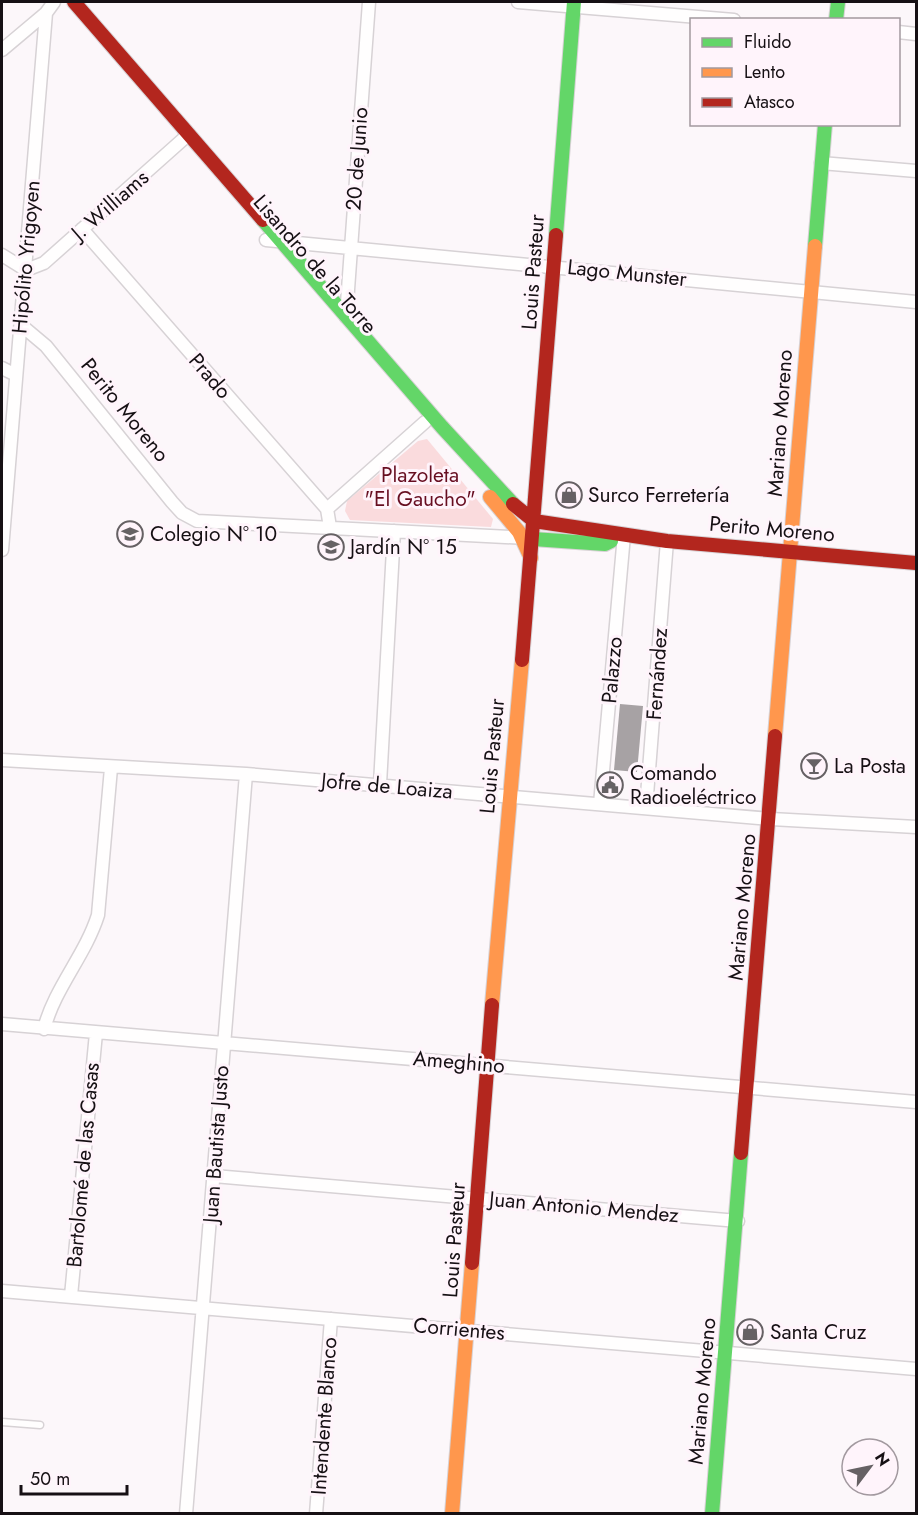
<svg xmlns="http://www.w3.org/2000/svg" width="918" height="1515" font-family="Jost,sans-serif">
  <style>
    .green { fill: #fadbdd }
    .building { fill: #a7a2a4 }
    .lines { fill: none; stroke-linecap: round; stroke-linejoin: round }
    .lane-casing { stroke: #d7d2d5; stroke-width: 9 }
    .street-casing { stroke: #d7d2d5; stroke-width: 15 }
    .fast-casing { stroke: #d7d2d5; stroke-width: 16 }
    .slow-casing { stroke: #d7d2d5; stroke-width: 16 }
    .jam-casing { stroke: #d7d2d5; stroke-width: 16 }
    .lane { stroke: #fffefe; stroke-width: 6 }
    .street { stroke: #fffefe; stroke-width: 12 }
    .fast { stroke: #63d668; stroke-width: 14 }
    .slow { stroke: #ff974d; stroke-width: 14 }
    .jam { stroke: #b3261e; stroke-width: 14 }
    .labels { text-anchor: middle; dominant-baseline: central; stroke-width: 6; stroke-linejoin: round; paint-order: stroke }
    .street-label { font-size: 21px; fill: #161014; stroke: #fff4fb }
    .park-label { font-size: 21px; fill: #670e21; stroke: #fff4fb }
    .poi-label { font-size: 21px; fill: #161014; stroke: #fff4fb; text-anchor: start }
  </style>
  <rect width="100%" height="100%" fill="#fcf7fa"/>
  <path class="green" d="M427 439 493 519 491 527 350 520 345 511 347 501 418 441Z"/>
  <path class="building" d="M620 704 643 706 637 772 614 770Z"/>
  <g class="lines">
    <g class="lane-casing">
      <path id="lane" d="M2 1422 40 1425"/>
    </g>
    <g class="street-casing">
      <path id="street" d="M518 2 734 20
        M898 32 916 34
        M2 50 46 13
        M821 163 916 171
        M82 229 327 509 330 527
        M266 240 916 302
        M2 255 26 270 44 263 189 134
        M346 317 369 2
        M21 325 46 346 172 502 182 513 197 521 527 538
        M2 368 16 375
        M327 509 425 422
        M2 550 46 13 54 2
        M2 760 246 774 771 819 916 827
        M380 784 394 531
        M600 804 624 535
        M646 808 667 541
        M2 1024 916 1102
        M44 1029C55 987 85 956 98 915L111 768
        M214 1176 738 1221
        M2 1291 916 1369
        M71 1296 96 1033
        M186 1514 246 774
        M316 1514 331 1319"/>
    </g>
    <g class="fast-casing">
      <path id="fast" d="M836 20 838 2
        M263 220 442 427 513 504
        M556 235 574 2
        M815 246 825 124
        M533 539 605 544 611 541
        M712 1514 741 1153"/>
    </g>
    <g class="slow-casing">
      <path id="slow" d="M490 497 519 532 531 558
        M775 736 815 246
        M492 1005 522 660
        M452 1514 472 1263"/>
    </g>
    <g class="jam-casing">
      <path id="jam" d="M74 2 263 220
        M513 504 534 521 667 541 916 563
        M522 660 556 235
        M741 1153 775 736
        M472 1263 492 1005"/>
    </g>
    <use href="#lane" class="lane"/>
    <use href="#street" class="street"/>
    <use href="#fast" class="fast"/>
    <use href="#slow" class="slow"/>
    <use href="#jam" class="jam"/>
  </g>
  <defs>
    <g id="shop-ring" transform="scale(1.35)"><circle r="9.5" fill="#fff4fb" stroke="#666164" stroke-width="1.5"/><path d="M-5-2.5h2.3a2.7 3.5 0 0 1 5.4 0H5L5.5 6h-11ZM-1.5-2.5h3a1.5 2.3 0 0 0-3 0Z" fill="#666164"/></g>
    <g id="school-ring" transform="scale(1.35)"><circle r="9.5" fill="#fff4fb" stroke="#666164" stroke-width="1.5"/><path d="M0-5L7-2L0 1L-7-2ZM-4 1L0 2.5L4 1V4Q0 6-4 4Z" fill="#666164"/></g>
    <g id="bar-ring" transform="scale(1.35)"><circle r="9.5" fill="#fff4fb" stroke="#666164" stroke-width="1.5"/><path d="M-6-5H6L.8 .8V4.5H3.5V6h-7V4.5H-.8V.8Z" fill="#666164"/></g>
    <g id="civic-ring" transform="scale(1.35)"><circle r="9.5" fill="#fff4fb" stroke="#666164" stroke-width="1.5"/><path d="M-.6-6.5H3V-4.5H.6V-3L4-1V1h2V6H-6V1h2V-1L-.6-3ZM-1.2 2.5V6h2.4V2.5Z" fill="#666164"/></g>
  </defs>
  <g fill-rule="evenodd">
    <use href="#shop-ring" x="569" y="495"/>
    <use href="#school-ring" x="130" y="534"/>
    <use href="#school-ring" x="331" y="547"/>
    <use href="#bar-ring" x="814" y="766"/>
    <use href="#civic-ring" x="610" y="785"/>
    <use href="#shop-ring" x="750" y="1332"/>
  </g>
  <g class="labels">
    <g class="street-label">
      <text transform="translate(357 159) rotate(-86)">20 de Junio</text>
      <text transform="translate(110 205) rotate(-41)">J. Williams</text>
      <text transform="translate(26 257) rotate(-85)">Hipólito Yrigoyen</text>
      <text transform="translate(315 264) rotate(49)">Lisandro de la Torre</text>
      <text transform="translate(533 272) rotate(-86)">Louis Pasteur</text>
      <text transform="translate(627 273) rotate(6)">Lago Munster</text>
      <text transform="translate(210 376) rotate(49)">Prado</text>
      <text transform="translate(125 410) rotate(51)">Perito Moreno</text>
      <text transform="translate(780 423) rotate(-86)">Mariano Moreno</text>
      <text transform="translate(772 529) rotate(5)">Perito Moreno</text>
      <text transform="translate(612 670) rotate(-85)">Palazzo</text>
      <text transform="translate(657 674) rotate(-86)">Fernández</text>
      <text transform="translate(492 756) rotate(-85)">Louis Pasteur</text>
      <text transform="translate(387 786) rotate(5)">Jofre de Loaiza</text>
      <text transform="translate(742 907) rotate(-85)">Mariano Moreno</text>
      <text transform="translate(459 1062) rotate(5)">Ameghino</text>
      <text transform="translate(216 1144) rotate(-86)">Juan Bautista Justo</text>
      <text transform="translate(83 1165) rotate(-85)">Bartolomé de las Casas</text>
      <text transform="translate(584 1207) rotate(5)">Juan Antonio Mendez</text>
      <text transform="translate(454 1240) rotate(-86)">Louis Pasteur</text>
      <text transform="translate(459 1329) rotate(5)">Corrientes</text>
      <text transform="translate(702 1391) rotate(-85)">Mariano Moreno</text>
      <text transform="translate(324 1416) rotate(-86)">Intendente Blanco</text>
    </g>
    <g class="park-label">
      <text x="420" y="475">Plazoleta<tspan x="420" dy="24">"El Gaucho"</tspan></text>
    </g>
    <g class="poi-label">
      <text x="588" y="495">Surco Ferretería</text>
      <text x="150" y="534">Colegio Nº 10</text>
      <text x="350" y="547">Jardín Nº 15</text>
      <text x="834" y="766">La Posta</text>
      <text x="630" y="773">Comando<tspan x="630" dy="24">Radioeléctrico</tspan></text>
      <text x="770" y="1332">Santa Cruz</text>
    </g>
  </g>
  <rect width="918" height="1515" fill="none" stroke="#161014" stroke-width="6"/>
  <rect x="690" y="18" width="210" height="108" fill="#fff4fb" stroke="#a2999f" stroke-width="1.5"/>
  <rect x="702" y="38" width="30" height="9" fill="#63d668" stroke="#a2999f" stroke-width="1.5"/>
  <text x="744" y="48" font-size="18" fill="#161014">Fluido</text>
  <rect x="702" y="68" width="30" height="9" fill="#ff974d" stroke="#a2999f" stroke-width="1.5"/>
  <text x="744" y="78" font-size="18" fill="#161014">Lento</text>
  <rect x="702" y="98" width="30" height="9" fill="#b3261e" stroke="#a2999f" stroke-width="1.5"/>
  <text x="744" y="108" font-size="18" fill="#161014">Atasco</text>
  <g transform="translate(870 1467) rotate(58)"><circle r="28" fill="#fff4fb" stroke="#a2999f" stroke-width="1.5"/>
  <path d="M0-4.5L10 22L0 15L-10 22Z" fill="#666164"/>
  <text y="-9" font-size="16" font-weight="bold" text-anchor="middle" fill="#161014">N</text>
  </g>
  <path d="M21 1485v9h106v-9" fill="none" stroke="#161014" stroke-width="3"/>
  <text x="30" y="1485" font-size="18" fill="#161014" stroke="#fff4fb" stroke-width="4.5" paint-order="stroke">50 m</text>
</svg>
